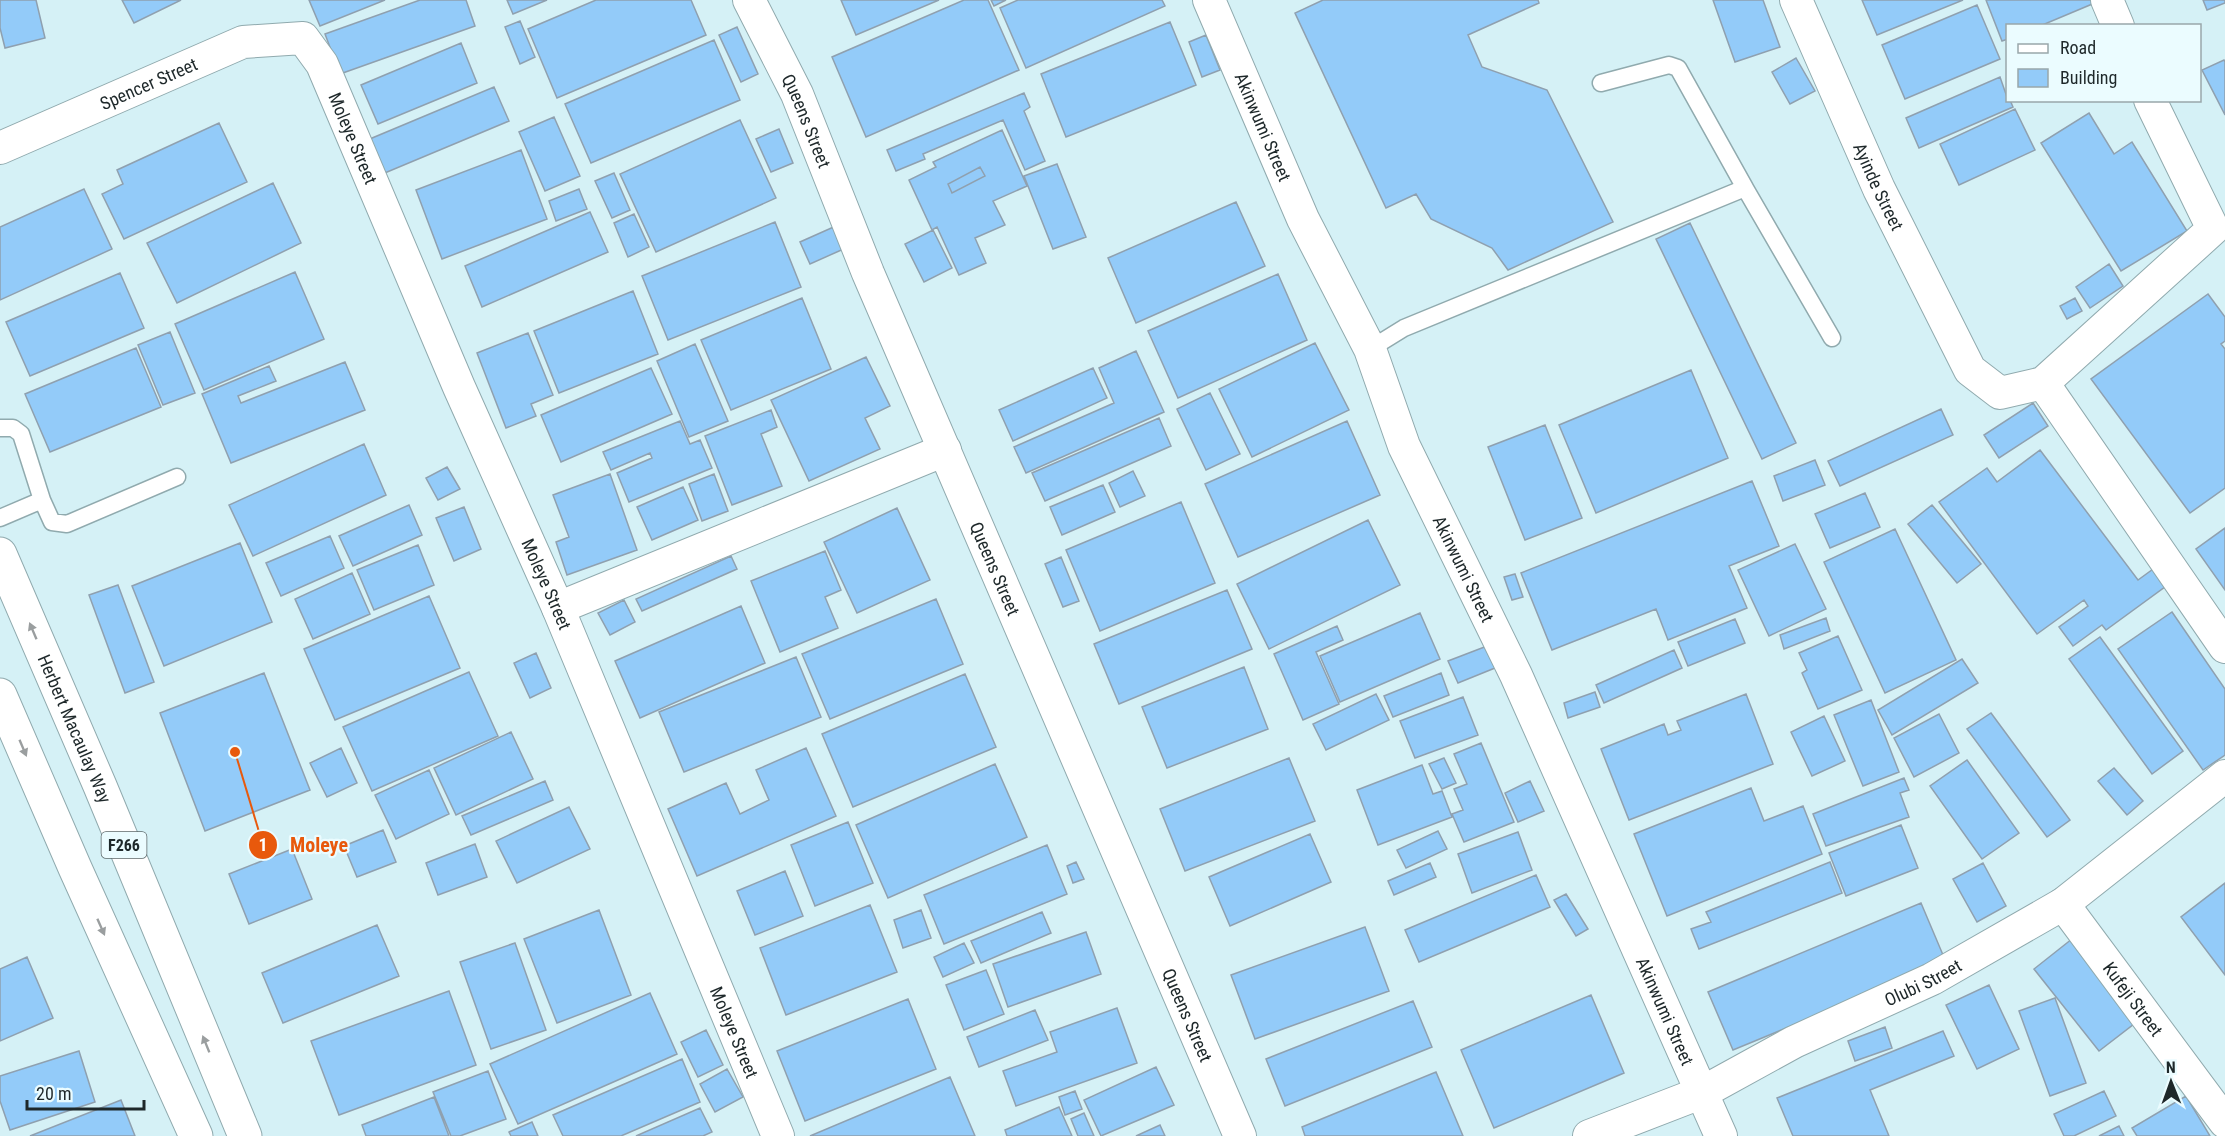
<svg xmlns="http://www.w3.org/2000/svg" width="2225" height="1136" font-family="'Roboto Condensed',sans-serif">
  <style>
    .building { fill: #93cbf9; stroke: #8fa0af; stroke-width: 1.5; fill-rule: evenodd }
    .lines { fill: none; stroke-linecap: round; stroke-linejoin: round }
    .service-casing { stroke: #90aaae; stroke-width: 19 }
    .minor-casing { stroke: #90aaae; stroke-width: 34 }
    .trunk-casing { stroke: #90aaae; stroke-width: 35 }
    .service { stroke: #fff; stroke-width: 16 }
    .minor { stroke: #fff; stroke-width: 32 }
    .trunk { stroke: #fff; stroke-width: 33 }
    .oneway { fill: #9a9e9f }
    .labels { text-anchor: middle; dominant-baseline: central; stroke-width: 4.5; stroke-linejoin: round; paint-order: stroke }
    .shield { fill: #ebfcff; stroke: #5c686a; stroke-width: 1.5 }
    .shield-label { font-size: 16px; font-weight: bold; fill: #1e282a }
    .street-label { font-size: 18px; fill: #1e282a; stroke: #ebfcff }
    .leader { fill: none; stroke: #e8590c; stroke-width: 2 }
    .callout-dot { fill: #e8590c; stroke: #ebfcff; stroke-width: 2 }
    .mark-label { font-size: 18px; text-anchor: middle; font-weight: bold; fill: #fff }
    .callout-label { font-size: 20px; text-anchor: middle; font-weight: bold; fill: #e8590c; stroke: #ebfcff; stroke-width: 4.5; stroke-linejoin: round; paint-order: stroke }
  </style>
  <rect width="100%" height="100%" fill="#d5f1f6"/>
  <path class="building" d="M0 0H36L45 38 5 48 0 28Z
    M122 0H181L134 23Z
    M309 0H385L320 26Z
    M420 0H466L475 26 340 74 325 34Z
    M507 0H547L513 14Z
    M596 0H691L706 35 557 98 528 29Z
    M841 0H939L856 35Z
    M964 0H988L1019 70 866 137 832 57Z
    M991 0H1006L994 6Z
    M1018 0H1162L1165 6 1026 68 1000 8Z
    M1323 0H1538L1539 3 1468 35 1482 67 1547 90 1613 222 1508 270 1492 248 1431 219 1416 194 1386 208 1295 13Z
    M1713 0H1763L1780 47 1735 62Z
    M1862 0H1963L1877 35Z
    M1986 0H2096L2097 2 2040 26H2008V39L2002 41Z
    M2203 0H2225V3L2207 10Z
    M1977 5 2000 59 1905 99 1882 45Z
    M520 21 535 57 520 64 505 27Z
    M1170 22 1196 85 1066 137 1041 74Z
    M737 27 758 74 741 82 719 35Z
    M1206 35 1220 70 1202 77 1189 42Z
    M714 40 740 100 591 163 565 104Z
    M461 43 477 83 378 124 361 85Z
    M1796 58 1815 91 1790 104 1772 72Z
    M2224 60 2225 62V115L2202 70Z
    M2000 77 2008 100H2010L2013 107 1919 148 1906 118Z
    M494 87 509 121 380 175 365 141Z
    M1024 93 1030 107 1024 111 1045 161 1025 170 1003 120 923 154 925 159 896 171 887 150Z
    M2015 109 2035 150 1959 185 1940 144Z
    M2089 113 2114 154 2132 142 2187 231 2121 271 2041 143Z
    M554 117 580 176 545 191 519 132Z
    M740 120 776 198 656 252 620 174Z
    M219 123 247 182 124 239 102 194 123 184 117 170Z
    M779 129 793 163 771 172 756 139Z
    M1002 130 1027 186 993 201 1005 225 975 238 986 263 959 275 937 227 932 230 909 180 936 167 933 162ZM980 167 985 176 952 193 948 184Z
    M521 150 547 219 442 259 416 190Z
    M1057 164 1086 237 1053 249 1024 176Z
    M980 167 985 176 952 193 948 184Z
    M614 173 630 210 612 218 595 181Z
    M273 183 301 243 177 303 147 243Z
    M84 189 112 249 0 300V227Z
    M579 189 587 209 556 221 549 201Z
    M1236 202 1265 266 1136 323 1108 258Z
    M590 212 608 252 482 307 465 266Z
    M634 214 649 247 628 257 614 223Z
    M775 222 801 287 668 340 642 276Z
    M1690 223 1796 443 1762 459 1656 239Z
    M838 225 848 247 810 264 800 242Z
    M933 230 952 268 924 282 905 244Z
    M2109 264 2123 286 2090 308 2076 287Z
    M295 272 324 339 204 390 175 324Z
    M120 273 144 328 30 376 6 322Z
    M1278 274 1307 340 1178 398 1148 331Z
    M633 291 658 354 559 393 534 331Z
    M2208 294 2225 317V341L2221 344 2225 349V488L2190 513 2091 379Z
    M802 298 831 369 731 410 701 340Z
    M2075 298 2082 311 2067 319 2060 306Z
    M170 332 195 393 163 405 138 345Z
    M528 333 553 395 531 404 536 416 506 428 477 353Z
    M1315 343 1349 410 1252 457 1219 389Z
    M695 344 728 421 689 437 657 361Z
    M136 348 161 407 50 452 25 394Z
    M1136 351 1164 412 1026 473 1014 447 1114 403 1099 368Z
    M866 357 890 406 865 418 880 449 809 481 771 400Z
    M345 362 365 410 231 463 202 394 269 366 276 381 238 396 241 403Z
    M651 368 672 414 561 462 541 415Z
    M1093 368 1107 398 1013 441 999 410Z
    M1691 370 1728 458 1596 513 1559 425Z
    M1210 393 1240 454 1206 470 1177 409Z
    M2033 403 2048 426 1999 458 1984 435Z
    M1941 409 1953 435 1840 486 1828 461Z
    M771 410 777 427 761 434 782 486 732 505 705 436Z
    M1159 418 1171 446 1045 501 1032 473Z
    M680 421 690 444 700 440 712 468 629 502 617 473 652 458 650 453 611 470 603 452Z
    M1347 421 1380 495 1238 557 1205 484Z
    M1545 425 1582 518 1525 540 1488 447Z
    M364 444 386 495 253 556 229 505Z
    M2040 450 2138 580 2160 564 2173 581 2106 630 2102 625 2073 646 2059 627 2088 606 2084 600 2037 634 1939 502 1987 468 1997 482Z
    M1815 460 1825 485 1783 501 1774 476Z
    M447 467 460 489 438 500 426 478Z
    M1133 471 1145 496 1120 507 1109 483Z
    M610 474 637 550 567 575 556 542 569 537 553 495Z
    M714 474 728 511 702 521 689 484Z
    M1752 481 1779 546 1729 566 1747 608 1668 640 1656 609 1552 650 1521 573Z
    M1103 485 1115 512 1062 535 1050 507Z
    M683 487 698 520 652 540 637 507Z
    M1865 493 1880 527 1830 548 1815 514Z
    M1181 502 1215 583 1100 631 1066 550Z
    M409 505 422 535 353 566 339 536Z
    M1932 505 1981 564 1957 583 1908 524Z
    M464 507 481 549 454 561 436 518Z
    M897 508 930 580 857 613 824 542Z
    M1368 520 1400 585 1269 649 1237 584Z
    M2225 528V590L2196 549Z
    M1895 529 1956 660 1885 693 1824 562Z
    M330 536 344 568 281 596 266 563Z
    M240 543 272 622 164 666 132 586Z
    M1795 544 1826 609 1769 636 1738 570Z
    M418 545 434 585 374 610 357 570Z
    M825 551 841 590 825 597 838 628 780 652 751 581Z
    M731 556 737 569 642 611 636 599Z
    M1061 557 1079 601 1063 607 1045 564Z
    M352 573 370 614 313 639 295 599Z
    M1515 574 1523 597 1512 600 1504 577Z
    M118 585 154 682 125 693 89 595Z
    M1227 590 1252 649 1119 704 1094 644Z
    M429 596 460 668 335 720 304 649Z
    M936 599 963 664 830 719 802 654Z
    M624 600 635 622 610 635 598 613Z
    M741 606 765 663 640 718 615 661Z
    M2172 612 2225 689V755L2203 770 2118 649Z
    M1420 613 1440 659 1340 702 1320 656Z
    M1826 618 1830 631 1784 649 1780 635Z
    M1735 619 1745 643 1688 666 1678 642Z
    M1337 626 1343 640 1316 652 1339 704 1303 720 1274 654Z
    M1838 636 1862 690 1818 709 1802 673 1807 670 1799 653Z
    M2100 637 2183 751 2152 774 2069 659Z
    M1487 646 1495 668 1458 683 1448 661Z
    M1674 650 1682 668 1604 703 1596 685Z
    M536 653 551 688 530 698 514 663Z
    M796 657 821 717 684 772 659 712Z
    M1962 659 1978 683 1892 735 1878 710Z
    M1244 667 1268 729 1167 768 1142 707Z
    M469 672 498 736 372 791 343 727Z
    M264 673 310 790 205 831 160 713Z
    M1441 673 1449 695 1393 717 1384 696Z
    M965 674 996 747 853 807 822 734Z
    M1595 692 1600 707 1568 718 1564 703Z
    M1376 694 1389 720 1326 750 1313 724Z
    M1746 694 1773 764 1629 820 1601 749 1664 724 1668 735 1681 730 1677 721Z
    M1463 697 1478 735 1415 758 1400 721Z
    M1871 700 1899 772 1863 786 1834 715Z
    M1991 713 2070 820 2047 837 1967 729Z
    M1939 714 1959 753 1914 777 1894 738Z
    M1824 716 1845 761 1812 776 1791 732Z
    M511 732 533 779 456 815 434 768Z
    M1481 743 1514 822 1464 842 1452 814 1463 810 1454 789 1467 784 1454 754Z
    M341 748 357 783 327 797 310 763Z
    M806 748 836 816 697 876 668 809 726 783 740 814 769 800 756 770Z
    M1289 758 1315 821 1185 871 1160 809Z
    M1444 758 1456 783 1442 789 1429 764Z
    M1967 760 2019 833 1982 859 1930 786Z
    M995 764 1027 837 888 898 856 825Z
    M1422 765 1433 794 1442 791 1452 817 1378 845 1357 790Z
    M2114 768 2143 801 2127 815 2098 781Z
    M429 770 449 814 396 839 375 795Z
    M1904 778 1909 790 1900 793 1909 817 1826 846 1813 814Z
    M545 781 553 800 471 835 462 816Z
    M1530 781 1544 811 1518 822 1505 793Z
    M1751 788 1764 821 1803 806 1822 854 1667 916 1634 834Z
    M569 807 590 849 517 883 496 841Z
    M848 822 873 883 815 906 791 845Z
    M1901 825 1918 868 1846 896 1829 853Z
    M383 830 396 862 357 877 344 846Z
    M1438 831 1447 849 1406 868 1397 850Z
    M1518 832 1532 870 1472 893 1458 854Z
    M1310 834 1331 882 1230 926 1209 877Z
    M475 844 487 877 438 895 426 863Z
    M1047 845 1067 894 944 944 924 895Z
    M292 849 312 899 249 924 229 874Z
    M1076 862 1084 879 1073 883 1067 866Z
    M1830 862 1842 893 1699 949 1691 929 1711 922 1706 912Z
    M1430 863 1436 877 1394 895 1388 881Z
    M1983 863 2006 906 1977 922 1953 879Z
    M785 871 803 916 755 935 737 891Z
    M1536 875 1550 907 1419 962 1405 930Z
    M2225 883V975L2181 917Z
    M1566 894 1588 929 1576 936 1554 900Z
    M1921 903 1946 962 1733 1050 1708 992Z
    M870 905 897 972 786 1015 760 948Z
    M599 910 631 995 557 1023 524 939Z
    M921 910 931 938 903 948 894 920Z
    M1042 912 1051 933 981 963 971 941Z
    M377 925 399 976 283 1023 262 973Z
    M1365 927 1389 991 1255 1039 1231 975Z
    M1086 932 1101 974 1008 1007 993 964Z
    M2077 935 2143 1017 2099 1051 2034 969Z
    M515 943 546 1030 491 1049 460 962Z
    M964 943 974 963 943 977 934 957Z
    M27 957 53 1018 0 1041V969Z
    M986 970 1004 1014 964 1030 946 985Z
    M1989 985 2019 1049 1977 1069 1946 1005Z
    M449 991 476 1065 339 1115 311 1041Z
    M650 993 677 1054 518 1124 490 1064Z
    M1591 995 1624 1073 1494 1128 1461 1050Z
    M2055 998 2086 1083 2050 1096 2019 1011Z
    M908 999 936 1069 805 1121 777 1051Z
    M1413 1001 1432 1047 1285 1106 1266 1059Z
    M1117 1008 1137 1063 1016 1106 1003 1071 1057 1052 1050 1032Z
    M1035 1010 1048 1040 979 1067 967 1037Z
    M1885 1027 1892 1048 1855 1061 1848 1041Z
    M706 1030 723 1065 698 1077 681 1042Z
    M1943 1031 1954 1056 1870 1090 1889 1136H1793L1777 1098Z
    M79 1051 95 1102 10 1130 0 1101V1076Z
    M682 1059 700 1102 621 1136H563L553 1115Z
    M1156 1067 1174 1105 1101 1136 1084 1100Z
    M727 1069 743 1097 715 1112 700 1084Z
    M488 1071 506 1119 460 1136H451L433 1092Z
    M1436 1072 1463 1136H1305L1302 1127Z
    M950 1077 975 1136H810Z
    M1075 1091 1082 1109 1065 1115 1059 1097Z
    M2104 1091 2116 1116 2074 1136H2064L2054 1114Z
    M2186 1096 2210 1136H2137L2132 1128Z
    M434 1097 449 1136H366L362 1125Z
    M121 1100 135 1136H30Z
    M1059 1107 1072 1136H1007L1005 1130Z
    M700 1108 712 1132 703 1136H636Z
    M1084 1113 1094 1136H1078L1071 1119Z
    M532 1122 538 1136H511L509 1132Z
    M1160 1125 1165 1136H1136Z
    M2119 1126 2124 1136H2099Z"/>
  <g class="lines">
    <g class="service-casing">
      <path id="service" d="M1745 188 1832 338
        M1370 349 1404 328 1745 188 1678 68 1669 65 1601 83
        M0 428H13L21 434 42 500 52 522 67 524 177 477
        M0 518 42 500"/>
    </g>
    <g class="minor-casing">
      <g id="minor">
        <path id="s1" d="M749 0 797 94 868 273 1240 1136"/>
        <path id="s2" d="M1209 0 1303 219 1370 349 1404 446 1516 675 1721 1136"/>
        <path id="s3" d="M1796 0 1879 189 1970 370 2000 393 2043 383 2213 229 2150 100"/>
        <path d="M2107 0 2118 26"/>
        <path id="s4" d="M0 148 243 42 303 38 322 64 459 387 558 608 778 1136"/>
        <path d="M2043 383 2225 647"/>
        <path d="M558 608 945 450"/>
        <path id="s5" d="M2063 904 2225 1122"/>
        <path id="s6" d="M1589 1136 1703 1092 1794 1042 1932 979 2063 904 2225 776"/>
      </g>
    </g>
    <g class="trunk-casing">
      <g id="trunk">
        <path id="s7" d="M0 554 100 786 245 1136"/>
        <path d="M0 695 75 868 196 1136"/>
      </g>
    </g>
    <use href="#service" class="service"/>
    <use href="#minor" class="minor"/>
    <use href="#trunk" class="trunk"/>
  </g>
  <defs><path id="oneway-solid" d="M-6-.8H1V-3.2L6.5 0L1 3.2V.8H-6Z" transform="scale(1.5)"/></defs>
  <g class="oneway">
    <use href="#oneway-solid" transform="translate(33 631) rotate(-113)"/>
    <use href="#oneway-solid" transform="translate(23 748) rotate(67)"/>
    <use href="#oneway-solid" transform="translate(101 927) rotate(66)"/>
    <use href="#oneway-solid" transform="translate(206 1044) rotate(-112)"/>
  </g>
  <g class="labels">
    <rect class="shield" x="101.5" y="832" width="45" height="26" rx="4.5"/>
    <g class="shield-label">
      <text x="124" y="845">F266</text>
    </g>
    <g class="street-label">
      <text stroke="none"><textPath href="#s4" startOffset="162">Spencer Street</textPath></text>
      <text stroke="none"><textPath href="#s1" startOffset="134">Queens Street</textPath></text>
      <text stroke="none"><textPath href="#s2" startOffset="138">Akinwumi Street</textPath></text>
      <text stroke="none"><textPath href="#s4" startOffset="438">Moleye Street</textPath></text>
      <text stroke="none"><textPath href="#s3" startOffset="204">Ayinde Street</textPath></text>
      <text stroke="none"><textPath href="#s1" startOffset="620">Queens Street</textPath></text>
      <text stroke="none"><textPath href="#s2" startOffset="624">Akinwumi Street</textPath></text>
      <text stroke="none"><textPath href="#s4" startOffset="924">Moleye Street</textPath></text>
      <text stroke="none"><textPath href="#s7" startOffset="190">Herbert Macaulay Way</textPath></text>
      <text stroke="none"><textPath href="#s6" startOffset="368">Olubi Street</textPath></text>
      <text stroke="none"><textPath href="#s5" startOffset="118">Kufeji Street</textPath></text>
      <text stroke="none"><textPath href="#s2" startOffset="1110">Akinwumi Street</textPath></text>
      <text stroke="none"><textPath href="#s1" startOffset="1106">Queens Street</textPath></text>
      <text stroke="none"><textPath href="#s4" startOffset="1410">Moleye Street</textPath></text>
    </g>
  </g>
  <path class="leader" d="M235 752L263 845"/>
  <g class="callout-dot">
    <circle cx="235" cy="752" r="6"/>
    <circle cx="263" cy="845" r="15"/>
  </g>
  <g class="mark-label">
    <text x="263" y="851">1</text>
  </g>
  <g class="callout-label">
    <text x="319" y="852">Moleye</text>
  </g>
  <rect x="2006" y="24" width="195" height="78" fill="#ebfcff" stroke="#99a7aa" stroke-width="1.5"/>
  <rect x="2018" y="44" width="30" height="9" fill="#ffffff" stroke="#99a7aa" stroke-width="1.5"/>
  <text x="2060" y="54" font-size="18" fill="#1e282a">Road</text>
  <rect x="2018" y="69" width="30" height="18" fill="#93cbf9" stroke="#99a7aa" stroke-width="1.5"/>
  <text x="2060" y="84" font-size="18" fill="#1e282a">Building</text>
  <g transform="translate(2171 1082) rotate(359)" stroke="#ebfcff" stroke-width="4.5" paint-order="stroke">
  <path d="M0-4.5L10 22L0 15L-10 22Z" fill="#1e282a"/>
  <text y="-9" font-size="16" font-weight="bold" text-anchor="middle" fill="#1e282a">N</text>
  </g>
  <path d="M27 1100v9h117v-9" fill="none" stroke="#1e282a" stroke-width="3"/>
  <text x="36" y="1100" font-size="18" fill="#1e282a" stroke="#ebfcff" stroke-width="4.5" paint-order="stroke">20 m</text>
</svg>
